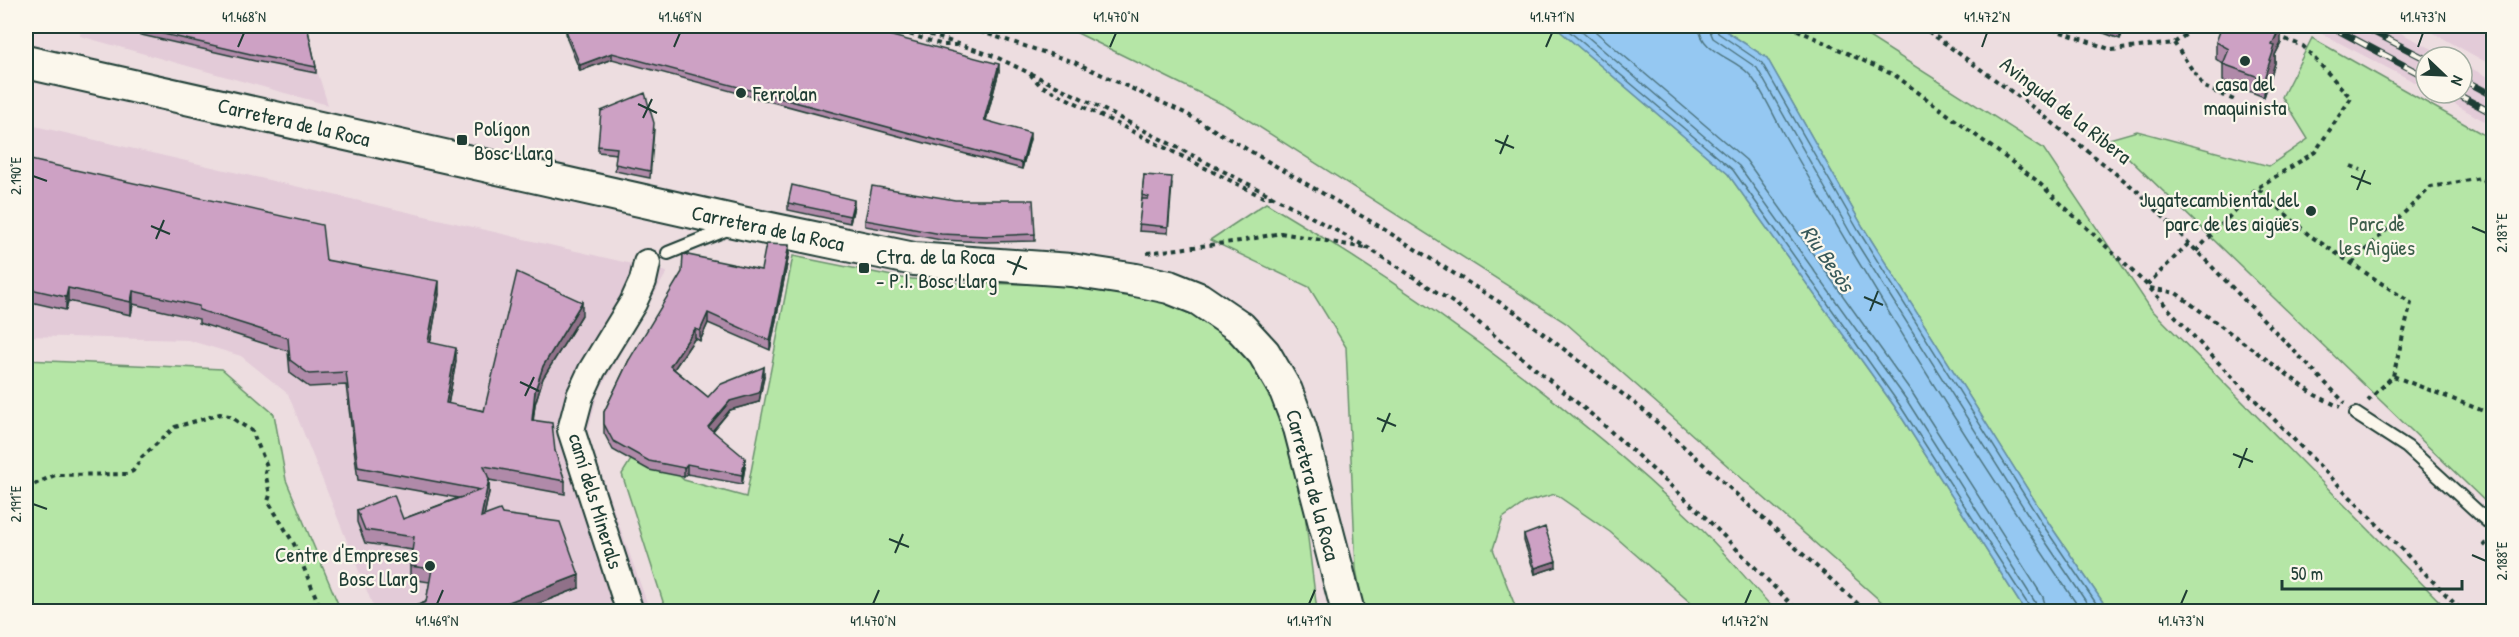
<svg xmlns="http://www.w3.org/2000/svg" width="2519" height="637" font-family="'Patrick Hand',sans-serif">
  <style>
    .built { fill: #e3cbd8 }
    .green { fill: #b5e6a6; stroke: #6a926d; stroke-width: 1.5 }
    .water { fill: #95c8f2; stroke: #6690a6; stroke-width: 1.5 }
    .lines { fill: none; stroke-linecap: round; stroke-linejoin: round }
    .shore { stroke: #4e7580; stroke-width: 1.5 }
    .stream { stroke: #6690a6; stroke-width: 8 }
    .service-casing { stroke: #1f3d34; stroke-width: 16 }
    .minor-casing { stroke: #1f3d34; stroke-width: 30 }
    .tertiary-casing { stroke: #1f3d34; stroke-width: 36 }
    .path { stroke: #1f3d34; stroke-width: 4; stroke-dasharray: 4.5 4.5; stroke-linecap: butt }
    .service { stroke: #fbf7ec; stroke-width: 12 }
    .minor { stroke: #fbf7ec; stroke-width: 26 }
    .tertiary { stroke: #fbf7ec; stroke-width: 32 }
    .rail-casing { stroke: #1f3d34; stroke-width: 7 }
    .rail { stroke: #fbf7ec; stroke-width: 4.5; stroke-dasharray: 14; stroke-linecap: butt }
    .wall { fill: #b08aa9; stroke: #1f3d34; stroke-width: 1.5 }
    .shaded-wall { fill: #907189; stroke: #1f3d34; stroke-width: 1.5 }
    .building { fill: #cda1c4; stroke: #1f3d34; stroke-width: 1.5 }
    .ticks { fill: none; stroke: #1f3d34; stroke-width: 2 }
    .poi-dot { fill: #1f3d34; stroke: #fbf7ec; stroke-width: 2 }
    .labels { text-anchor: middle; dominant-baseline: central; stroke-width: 4.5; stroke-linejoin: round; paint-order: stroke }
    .poi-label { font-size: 21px; fill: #1f3d34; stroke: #fbf7ec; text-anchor: start }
    .street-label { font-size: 21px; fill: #1f3d34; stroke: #fbf7ec }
    .park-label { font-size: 21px; fill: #3d5f4b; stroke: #fbf7ec }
    .water-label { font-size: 22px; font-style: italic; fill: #37595a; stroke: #fbf7ec }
    .neatline { fill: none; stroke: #1f3d34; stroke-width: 2 }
    .ticks-label { font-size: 15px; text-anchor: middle; fill: #1f3d34 }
  </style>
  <rect width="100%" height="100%" fill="#eddde0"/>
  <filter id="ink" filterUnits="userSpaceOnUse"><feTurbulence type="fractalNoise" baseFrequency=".0167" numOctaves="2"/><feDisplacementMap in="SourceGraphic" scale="12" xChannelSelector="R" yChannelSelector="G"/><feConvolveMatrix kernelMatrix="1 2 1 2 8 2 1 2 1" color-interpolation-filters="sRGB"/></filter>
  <g filter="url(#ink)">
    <path class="built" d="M81 26H306L312 54 328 105 80 36Z
      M2307 26H2387L2448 57H2426V88Z
      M2421 26H2493V66Z
      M2462 64 2493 79V126L2435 93H2462Z
      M26 124 667 272 598 393 587 435 650 611H375L288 394 241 356 188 340 26 336Z"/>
    <path class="green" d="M1063 26H1554L1728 174 1895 407 2025 611H1892L1566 323 1228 107Z
      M1718 26H1852L2043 148 2151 309 2449 611H2109L2050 525 1863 227 1767 58Z
      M2312 38 2493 140V509L2109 139 2137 131 2269 166 2308 139 2282 97Z
      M1266 203C1420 294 1566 401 1696 524 1724 551 1749 583 1776 611H1700L1610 532 1555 494 1526 502 1503 518 1493 549 1517 611H1364L1356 569 1346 347 1309 287 1210 240Z
      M793 256 902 278 953 283 1101 285 1221 305 1286 360 1317 611H666L622 474 642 442 684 480 746 497Z
      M26 360 222 369 274 414 286 480 341 611H26Z"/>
    <path class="water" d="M1554 26H1718L1767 58 1863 227 2050 525 2109 611H2025L1895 407 1728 174Z"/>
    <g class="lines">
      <path class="shore" d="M1563 26 1733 170 1899 404 2029 606 2030 612
        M1575 26 1739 166 1906 399 2035 602 2038 612
        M1589 26 1746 160 1913 394 2043 597 2047 612
        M1699 26C1700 52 1733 57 1749 74 1760 85 1775 118 1783 133 1876 296 1976 456 2082 612
        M1708 26 1713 38 1757 68 1851 234 2039 532 2093 612
        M1716 26 1718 33 1762 63 1858 230 2045 528 2102 612"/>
      <path class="stream" d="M1367 28V26"/>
      <g class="service-casing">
        <path id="service" d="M668 253 730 228
          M2356 414 2407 447 2494 527"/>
      </g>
      <g class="minor-casing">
        <path id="minor" d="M630 612 571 430 580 396 592 370 633 303 643 281 647 263"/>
      </g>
      <g class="tertiary-casing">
        <path id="tertiary" d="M26 62 742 223 914 259 1071 270 1136 280 1169 287 1199 299 1240 327 1264 353 1286 391 1300 428 1348 612"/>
      </g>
      <path class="path" d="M884 26 943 45H960
        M904 26 994 56 1081 98 1293 207 1368 248 1457 305 1596 418 1702 514 1799 612
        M963 26 1074 62 1185 113 1377 225 1515 312 1641 408 1867 612
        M1789 26 1896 76 2036 180 2147 285 2206 350 2463 612
        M1921 26 2034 108 2141 194 2345 403
        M2044 26 2112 50 2174 43 2198 26
        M2277 36 2303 46 2351 98 2315 152 2257 188 2309 235 2411 303 2393 376
        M2174 43 2204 87 2232 99 2237 86
        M1030 74 1040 85 1263 197H1273
        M2351 166 2361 170
        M2196 251 2257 188
        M1147 253 1240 241 1281 233 1365 248
        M2352 263 2431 187 2480 178 2494 186
        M2147 285 2189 243
        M2150 288 2176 293 2315 395 2340 407
        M2368 401 2393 376 2494 415
        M26 488 55 475 127 474 133 471 142 457 175 427 220 414 229 416 252 431 267 466 265 472 270 495 268 501 294 544 322 612
        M2483 543 2494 553"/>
      <use href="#service" class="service"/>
      <use href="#minor" class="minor"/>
      <use href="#tertiary" class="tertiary"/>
      <g class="rail-casing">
        <path id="rail" d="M2330 26 2426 77
          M2362 26 2426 59
          M2462 79 2494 96
          M2455 93 2494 114"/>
      </g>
      <use href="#rail" class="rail"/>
    </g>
    <path class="wall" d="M102 26H307L316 67V73L255 61Z
      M565 26H854L999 71 986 121 1030 139 1022 169 612 59 580 71 567 39Z
      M1958 26H1975L1972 32Z
      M2085 26H2125L2120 39Z
      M2216 42 2281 43 2275 55V63L2264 97 2223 81V64L2216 59Z
      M654 129 650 178 615 171 617 154 598 152V146Z
      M26 159 326 260 439 294 430 343 456 361 448 404 484 411 582 315 543 378 535 404 533 420 555 451 565 481V494L489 480V492L484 516 502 514 579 588 517 612H405V610L426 602 430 582 410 579V566L412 550 365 543 357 522V510L403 519 458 498 358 480 346 385 309 387 290 373 288 351 199 323V319L133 304 131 315 68 301 66 310 26 301Z
      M1144 175 1172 184 1168 233 1139 231Z
      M788 203 854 206 850 223 788 210Z
      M865 220 1035 234V241L987 242 941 240 865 226Z
      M789 254 770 350 708 323 700 341 695 338 674 369 708 397 764 376 759 402 730 410 713 431 745 467 742 484 687 474 684 477 649 470 613 450 604 433V412L629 360Z
      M1524 535 1556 567 1535 574 1524 541Z"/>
    <path class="shaded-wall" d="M2123 26H2125L2120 39V33Z
      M2281 26V43L2275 55V63L2264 97V79L2272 45Z
      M612 53V59L580 71V65Z
      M999 64V71L984 127V120Z
      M1030 133V139L1022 169V163Z
      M854 200V206L850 223V216Z
      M789 245V254L770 350V341Z
      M439 281V294L428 355V342Z
      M68 288V301L66 310V297Z
      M133 291V304L131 315V302Z
      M582 302V315L543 378 535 404 532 432V420L535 391 543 366Z
      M708 313V323L700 341V331Z
      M695 329V338L670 375V366Z
      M456 348V361L446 416V403Z
      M764 367V376L759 402 730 410 708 436V427L730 401Z
      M745 458V467L742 484V475Z
      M687 464V474L684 477V468Z
      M489 479V492L481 530V517Z
      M1556 561V567L1535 574V568Z
      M579 575V588L517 612H483Z"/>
    <path class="building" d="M129 26H307L316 67 255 55Z
      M566 26H854L999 64 984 120 1030 133 1022 163 612 53 580 65 567 33Z
      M2101 26H2123L2120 33Z
      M2222 26H2280L2272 45 2275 46 2264 79 2223 64 2229 49 2216 42Z
      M645 93 654 123 650 171 615 164 617 148 598 146 601 111Z
      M26 159 322 225 326 260 439 281 428 342 456 348 446 403 484 411 517 272 582 302 543 366 535 391 532 420 552 423 555 451 565 481 484 466 489 479 481 517 500 510 502 514 560 522 579 575 483 612H405V610L426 602 432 569 410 566 414 537 365 530 357 510 394 495 403 519 481 490 358 467 346 372 309 374 290 360 288 338 199 310V306L133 291 131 302 68 288 66 297 26 288Z
      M1144 175 1172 177 1168 227 1139 224 1142 199H1148L1149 197 1142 195Z
      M792 185 854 200 850 216 788 203Z
      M872 186 955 200H1033L1035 234 987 236 941 234 865 220Z
      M766 244 789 245 770 341 708 313 700 331 695 329 670 366 708 397 719 385 764 367 759 393 730 401 708 427 745 458 742 475 687 464 684 468 649 461 613 441 604 424V412L629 360 682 272 683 254 761 270Z
      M1545 527 1556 561 1535 568 1524 535Z"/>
  </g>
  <path class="ticks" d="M238 47 244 33M674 47 680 33M1110 47 1116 33M1546 47 1552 33M1982 47 1987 33M2418 47 2423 33M638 104 657 113M643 118 652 99M1495 140 1514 148M1500 154 1508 135M33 176 47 181M2351 176 2371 184M2357 190 2365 170M151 226 170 234M2472 227 2486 233M156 239 164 220M1007 261 1027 269M1013 275 1021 256M1864 297 1883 305M1870 311 1878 291M520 382 539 391M525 396 534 377M1377 418 1396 426M1382 432 1390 413M2233 454 2253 462M2239 468 2247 448M33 504 47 509M889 539 909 547M895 553 903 534M2472 555 2486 561M437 604 443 590M873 604 879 590M1309 604 1315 590M1745 604 1751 590M2181 604 2187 590"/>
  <g class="poi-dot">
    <circle cx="2245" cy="61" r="6"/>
    <circle cx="741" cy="93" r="6"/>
    <rect x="456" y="134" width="12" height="12" rx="3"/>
    <circle cx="2311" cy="211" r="6"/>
    <rect x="858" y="262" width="12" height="12" rx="3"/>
    <circle cx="430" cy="566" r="6"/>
  </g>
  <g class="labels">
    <g class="poi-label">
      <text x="2245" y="83" text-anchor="middle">casa del<tspan x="2245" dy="24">maquinista</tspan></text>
      <text x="753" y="93">Ferrolan</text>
      <text x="474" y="128">Polígon<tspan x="474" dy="24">Bosc Llarg</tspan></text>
      <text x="2299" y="199" text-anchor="end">Jugatecambiental del<tspan x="2299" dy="24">parc de les aigües</tspan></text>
      <text x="876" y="256">Ctra. de la Roca<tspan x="876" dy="24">- P.I. Bosc Llarg</tspan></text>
      <text x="418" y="554" text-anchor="end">Centre d'Empreses<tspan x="418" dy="24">Bosc Llarg</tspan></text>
    </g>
    <g class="street-label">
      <text transform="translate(2066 110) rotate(38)">Avinguda de la Ribera</text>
      <text transform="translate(294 122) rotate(13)">Carretera de la Roca</text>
      <text transform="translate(768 228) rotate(12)">Carretera de la Roca</text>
      <text transform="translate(1313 485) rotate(75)">Carretera de la Roca</text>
      <text transform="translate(596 501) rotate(73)">camí dels Minerals</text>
    </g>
    <g class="park-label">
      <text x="2377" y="223">Parc de<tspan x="2377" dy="24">les Aigües</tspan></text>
    </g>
    <g class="water-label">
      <text transform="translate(1828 258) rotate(55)">Riu Besòs</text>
    </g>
  </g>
  <rect width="2519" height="637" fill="none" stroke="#fbf7ec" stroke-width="66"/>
  <g transform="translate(2444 75) rotate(113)"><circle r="28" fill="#fbf7ec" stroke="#a3ada2" stroke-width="1.5"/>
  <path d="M0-4.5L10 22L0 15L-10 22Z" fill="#1f3d34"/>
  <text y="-9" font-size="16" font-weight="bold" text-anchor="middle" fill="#1f3d34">N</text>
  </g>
  <path d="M2282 580v9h180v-9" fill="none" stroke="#1f3d34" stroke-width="3"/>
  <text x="2291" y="580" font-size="18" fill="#1f3d34" stroke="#fbf7ec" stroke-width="4.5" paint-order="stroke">50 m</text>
  <rect x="33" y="33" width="2453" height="571" class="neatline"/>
  <g class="ticks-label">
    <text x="244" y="22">41.468°N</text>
    <text x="680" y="22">41.469°N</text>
    <text x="1116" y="22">41.470°N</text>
    <text x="1552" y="22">41.471°N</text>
    <text x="1987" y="22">41.472°N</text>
    <text x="2423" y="22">41.473°N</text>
    <text transform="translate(16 176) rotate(-90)" y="5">2.190°E</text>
    <text transform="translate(2502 233) rotate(-90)" y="5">2.187°E</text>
    <text transform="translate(16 504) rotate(-90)" y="5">2.191°E</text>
    <text transform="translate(2502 561) rotate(-90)" y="5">2.188°E</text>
    <text x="437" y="626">41.469°N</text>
    <text x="873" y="626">41.470°N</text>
    <text x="1309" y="626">41.471°N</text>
    <text x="1745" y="626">41.472°N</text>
    <text x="2181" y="626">41.473°N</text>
  </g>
</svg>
